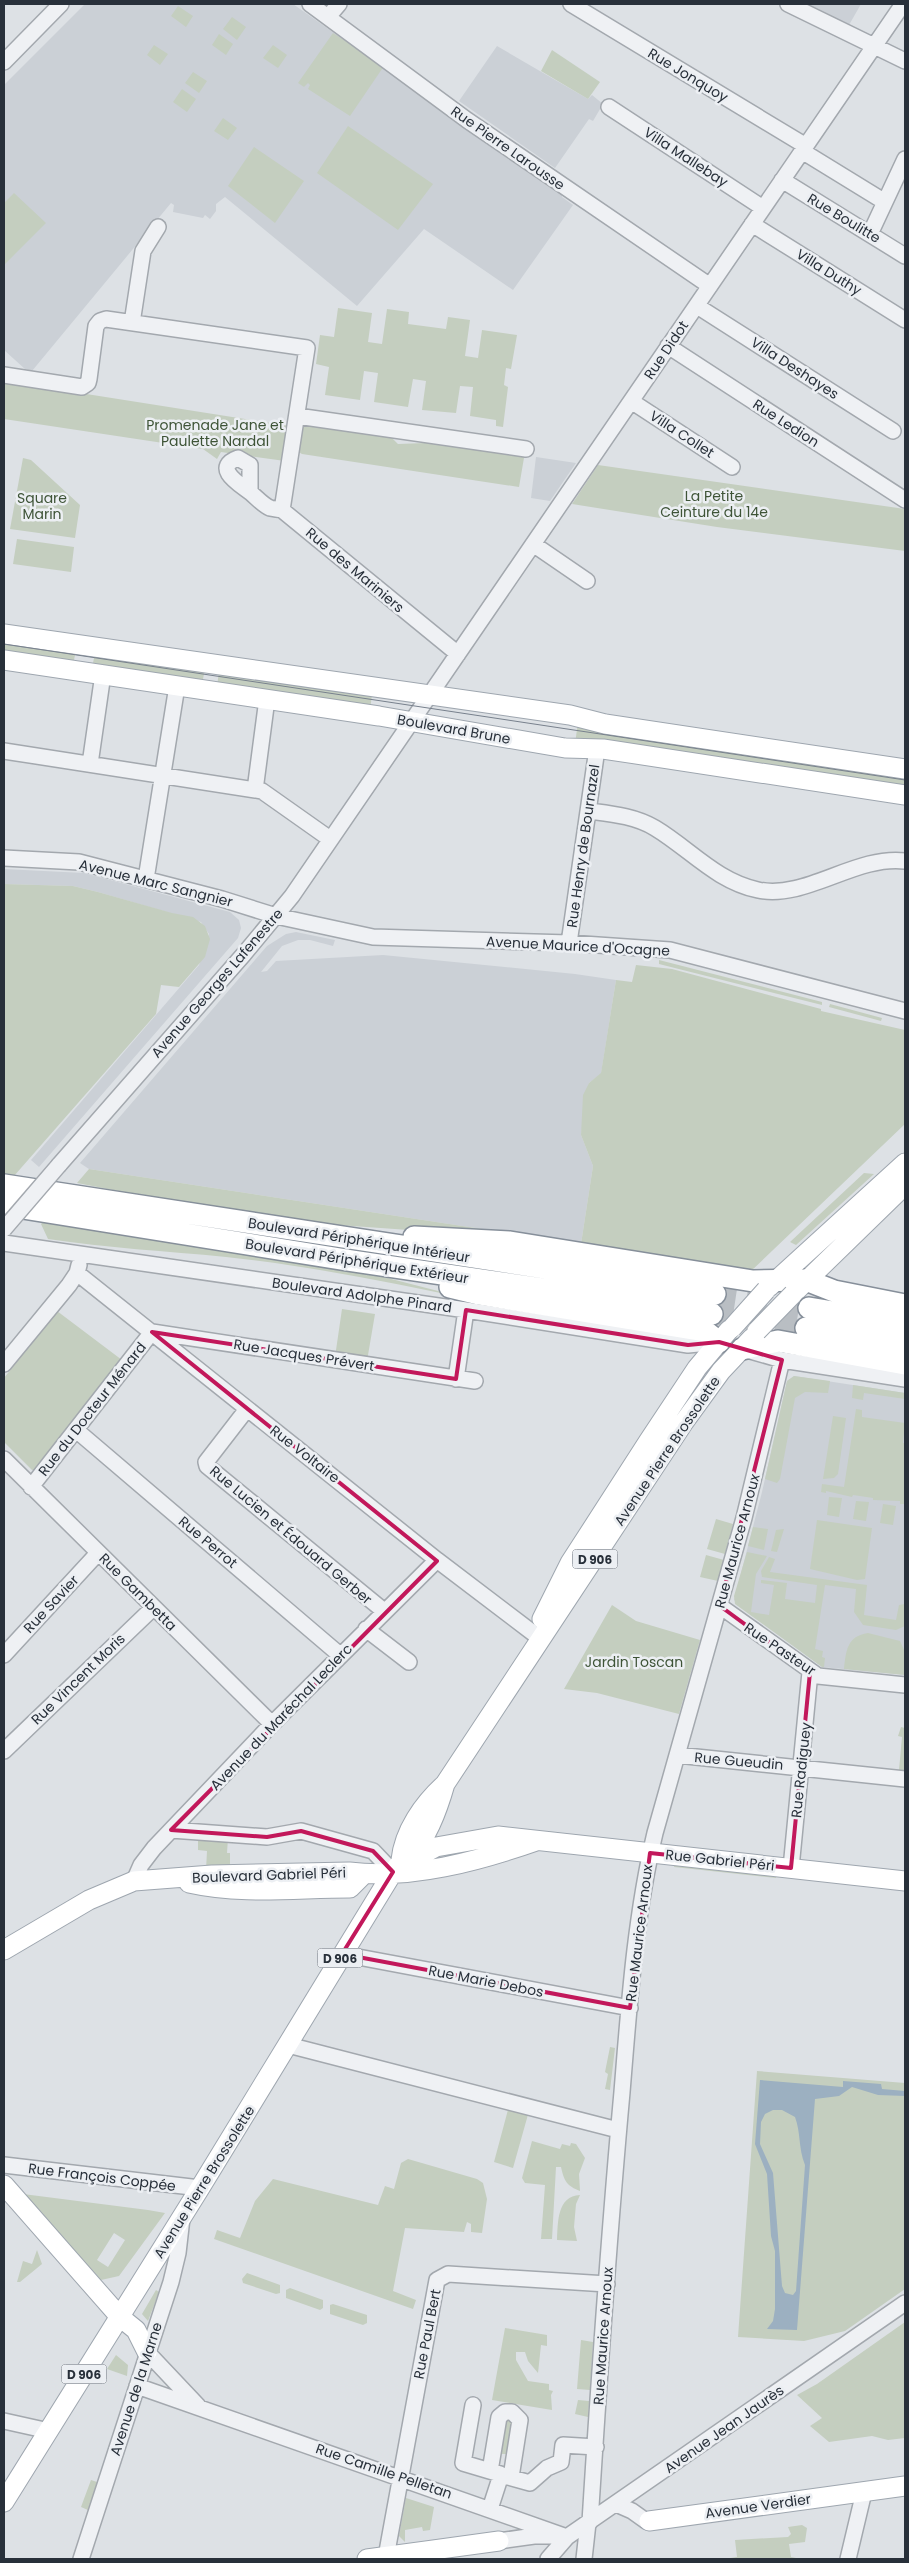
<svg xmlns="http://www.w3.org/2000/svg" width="909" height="2563" font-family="Poppins,sans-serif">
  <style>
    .built { fill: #cbd0d6 }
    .green { fill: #c4cebf; fill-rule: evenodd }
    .water { fill: #9cb0c1; fill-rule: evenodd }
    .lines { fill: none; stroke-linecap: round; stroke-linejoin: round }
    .highway-tunnel { stroke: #b9bec3; stroke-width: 21; stroke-dasharray: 21 11; stroke-linecap: butt }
    .minor-casing { stroke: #a3a8ae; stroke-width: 18 }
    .major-casing { stroke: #9ea6af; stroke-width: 21 }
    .highway-casing { stroke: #868f9a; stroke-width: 24 }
    .minor { stroke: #eff1f4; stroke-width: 15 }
    .major { stroke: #fff; stroke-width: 19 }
    .highway { stroke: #fff; stroke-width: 21 }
    .tram { stroke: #78818d; stroke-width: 1 }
    .minor-bridge-casing { stroke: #a3a8ae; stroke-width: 18; stroke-linecap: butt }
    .major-bridge-casing { stroke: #9ea6af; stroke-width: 21; stroke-linecap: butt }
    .minor-bridge { stroke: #eff1f4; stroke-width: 15 }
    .major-bridge { stroke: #fff; stroke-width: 19 }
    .marked { fill: none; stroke: #c2185b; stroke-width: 4; stroke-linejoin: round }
    .labels { text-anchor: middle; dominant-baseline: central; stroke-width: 5; stroke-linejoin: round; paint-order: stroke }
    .shield { fill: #eceff3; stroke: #636972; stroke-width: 1 }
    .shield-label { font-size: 12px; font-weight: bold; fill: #28303a }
    .street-label { font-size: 14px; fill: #28303a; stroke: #eceff3 }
    .park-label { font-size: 14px; fill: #3e5437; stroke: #eceff3 }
  </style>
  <rect width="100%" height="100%" fill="#dde1e5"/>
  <path class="built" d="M85 4H293L562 194V197L573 205 513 290 424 229 357 306 225 197 216 204V211L210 219 205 215 203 218 173 212 174 205 171 203 32 371 25 369 4 350V85Z
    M806 4H861L849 25Z
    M497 46 588 99 592 95 603 104 593 121 589 119 555 168 459 101Z
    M536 457 576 463 550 501 531 498Z
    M4 869 84 873 230 912 239 920 241 928 238 938 39 1167 31 1160 199 965 209 934 201 922 98 892 73 886 4 884Z
    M296 932 335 940 333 946 310 940H298L282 946 261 972 267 971 276 961 383 955 575 974 616 980 601 1074 589 1083 581 1135 593 1166 581 1244 89 1169 80 1163 267 946 286 934Z
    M794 1376 905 1393V1675L822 1667 734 1600 762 1492 787 1381Z"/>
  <path class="green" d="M178 6 193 16 186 27 171 16Z
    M232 17 246 27 237 40 223 29Z
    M333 33 384 66 350 116 308 89 310 85 308 83 304 87 298 83Z
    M219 34 233 44 226 55 212 45Z
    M154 45 168 54 160 65 147 55Z
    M273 45 287 55 278 68 263 58Z
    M552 50 600 82 588 99 541 71Z
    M193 72 207 81 199 93 185 83Z
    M182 89 196 99 187 112 173 102Z
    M223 118 237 128 228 140 214 131Z
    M348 126 433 184 398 230 317 173Z
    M254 147 304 181 275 223 228 186Z
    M14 193 46 223 4 265V203Z
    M338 308 372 313 368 342 382 344 387 309 409 312 408 324 446 329 448 317 470 320 465 356 478 358 482 330 517 335 511 369 506 368 504 385 508 387 503 427 496 426V420L470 416 473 387 460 386 456 413 422 410 426 381 413 379 408 407 374 402 378 373 364 371 360 400 325 395 329 367 316 364 320 335 334 337Z
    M4 381 290 426 285 461 221 452 217 459 203 449 4 419Z
    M300 426 387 433 398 444 425 443 435 439 525 452 519 487 302 454 297 451Z
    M23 458 31 460 80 505 75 538 10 529Z
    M598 465 905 509V551L717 527 572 504Z
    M17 539 74 547 71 572 13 564Z
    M4 639 76 650 73 665 4 654Z
    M95 653 205 669 202 684 92 668Z
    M219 671 372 695 370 710 217 687Z
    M578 722 905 775V790L575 744Z
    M4 884 73 886 98 892 172 913 193 917 205 926 210 939 205 957 179 987 161 985 156 1014 14 1176 4 1175Z
    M659 960 822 1002V1005L659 964Z
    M636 965 672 969 821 1009V1011L905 1030V1124L749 1273 451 1233 268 1220 77 1183 89 1169 581 1244 593 1166 581 1135 583 1095 589 1083 601 1073 616 980 632 982Z
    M830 1004 882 1018 881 1021 829 1007Z
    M864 1173 874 1174 796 1245 790 1242Z
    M43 1222 368 1273 477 1301C395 1283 310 1266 226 1257 166 1251 107 1248 48 1239L41 1224Z
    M342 1309 375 1314 367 1361 335 1357Z
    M57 1311 122 1360 36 1470H32L4 1442V1378Z
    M794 1376 830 1381 828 1393 805 1392 795 1398 780 1479 777 1483 765 1479 787 1381Z
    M853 1385 905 1393V1399L864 1393 863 1400 852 1398Z
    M856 1409 862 1410V1417L905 1423 903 1443H905V1504H900V1501L873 1500V1498L853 1495 852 1497 826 1491V1493L821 1492 822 1484 844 1487Z
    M833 1416 846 1418 838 1474 834 1478 823 1479Z
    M829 1497 842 1498 839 1517 827 1515Z
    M856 1501 869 1502 866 1521 853 1519Z
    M883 1504 896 1506 893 1525 880 1523Z
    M716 1519 733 1524 725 1554 707 1549Z
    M817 1520 872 1528 865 1579 857 1580 810 1569Z
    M753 1527 768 1529 764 1550 748 1546Z
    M784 1529 777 1552 771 1551 776 1530Z
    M747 1552 767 1556 756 1574 751 1612 769 1615 774 1585 761 1583V1580L787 1583 785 1599 815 1603 817 1585 762 1577 761 1571 769 1557 775 1559 770 1572 867 1585 864 1615 896 1620 899 1605 905 1604V1626L896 1630 863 1625 854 1612 856 1589 825 1585 815 1649 823 1651 822 1657 825 1658 824 1667H822L735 1604 734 1596Z
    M706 1555 724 1560 718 1581 700 1577Z
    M612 1605 636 1621 700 1640 679 1714 597 1693 564 1689Z
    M868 1633 900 1641 905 1652V1675L844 1669C846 1651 847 1636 868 1633Z
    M901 1727 905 1728V1770H899L902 1737 898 1736Z
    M198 1835 228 1838 227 1853H230V1869L206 1870 207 1851 198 1850Z
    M675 1863 777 1874 776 1878 674 1867Z
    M610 2047 615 2048 610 2090 605 2089 608 2074 605 2072Z
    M757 2071 905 2083V2289L845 2331 804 2341 738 2337Z
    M509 2106 529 2111 513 2168 494 2162Z
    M532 2141 560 2149 562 2144 570 2146 571 2143 576 2144 585 2158 579 2174 580 2191C567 2186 564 2181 561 2167H556L552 2239H541L545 2185 525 2183 522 2178Z
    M408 2159 477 2179 483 2183 487 2199 482 2233 471 2232V2224L467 2222 464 2232 405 2228 393 2291 416 2300 413 2309 214 2239 217 2230 240 2238 255 2201 273 2179 378 2205 385 2186 394 2189 401 2163Z
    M23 2194 148 2210 165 2213 119 2276 101 2280ZM114 2233 125 2240 108 2267 97 2260Z
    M580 2195 576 2204 574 2227 577 2241 557 2240C558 2222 557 2196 580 2195Z
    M37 2250 42 2264 20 2282H17L23 2261 32 2264Z
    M247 2273 280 2285V2293L276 2294 243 2283 242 2279Z
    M290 2288 323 2300V2308L320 2310 286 2298V2290Z
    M156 2290 159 2292 148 2321 142 2314Z
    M333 2304 367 2315V2323L363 2325 330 2314V2305Z
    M905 2322V2438L888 2440 872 2436 829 2442 810 2426 822 2418 797 2395 817 2384Z
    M505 2328 547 2335V2346L541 2345 538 2373 528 2361 525 2352H516V2360L528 2381 549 2384V2390L553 2391 551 2395 552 2410 492 2400Z
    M581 2340 593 2342 590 2390 577 2389Z
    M116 2355 128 2365 127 2376 107 2369Z
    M578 2400 589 2401 588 2417 575 2414Z
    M514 2416 508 2454H501L499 2452 501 2420Z
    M91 2480 97 2482 88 2510 81 2507Z
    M406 2498 434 2507 430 2530 423 2531 422 2527 405 2530V2542L399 2536Z
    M802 2525 807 2528 805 2542 789 2544 791 2557 801 2559H724L737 2557 735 2540 788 2537 791 2534 788 2527Z"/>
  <path class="water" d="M760 2080 843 2087V2081L881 2084 882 2089 905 2091V2096L878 2095 852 2087 839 2096 815 2099 797 2330 767 2329 773 2321 775 2309V2251L771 2236 767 2174 755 2144ZM773 2110H782L795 2117C801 2133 798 2147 805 2165L796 2291 793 2295 785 2293 782 2286 773 2173 760 2144 761 2122 765 2114Z"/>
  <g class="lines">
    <path class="highway-tunnel" d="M715 1294 809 1308
      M712 1314 806 1328"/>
    <g class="minor-casing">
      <path id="minor" d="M310 4 467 120 710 286
        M571 4 806 146
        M788 4 905 61
        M328 17 339 4
        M4 62 61 4
        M609 107 763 208
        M802 151 885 202
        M782 180 905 256
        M752 224 905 320
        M870 234 905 159
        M697 306 893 431
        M132 323 143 251 158 227
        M668 346 905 500
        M4 375 82 387 88 383 89 379 96 326 100 321 106 319 307 348 282 510
        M631 401 732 467
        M297 416 526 449
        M250 492V465L238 458C211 468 241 485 251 493 257 498 263 505 270 508 274 509 279 509 282 510L458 654
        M533 544 587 581
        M4 751 262 791 330 839
        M90 764 103 674
        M255 790 267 699
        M589 811C612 814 635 816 655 828 690 849 716 881 758 890 806 900 855 855 905 861
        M4 858 79 862 222 899 276 916 373 937 569 943 670 950 905 1011
        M146 879 177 686
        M569 943 597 749
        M59 1165 244 954 292 896 903 4
        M4 1243 466 1310 688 1345 719 1342
        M77 1273 437 1560 533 1633
        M747 1350 782 1360 905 1379
        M4 1364 69 1285 77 1273 79 1265
        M456 1379 466 1310
        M247 1409 206 1462 207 1466 384 1611
        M76 1430 340 1655
        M4 1459 272 1724
        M31 1487 152 1332 475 1381
        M720 1606 818 1676 905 1685
        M366 1629 409 1662
        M4 1655 98 1553
        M4 1751 153 1608
        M677 1755 905 1779
        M171 1830 267 1837 301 1831 373 1851 393 1872
        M791 1868 810 1672
        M134 1881 141 1865 154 1848 272 1724 437 1560
        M342 1954 630 2008
        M288 2045 618 2130
        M4 2165 200 2188
        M147 2352 198 2406
        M137 2386 567 2537
        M473 2405 463 2463 500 2474
        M4 2421 49 2431
        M490 2471 499 2417 505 2412H512L520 2420 511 2477
        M616 2504 632 2511 646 2521H649
        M490 2509 501 2475 530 2483 547 2468 561 2462 563 2445 596 2447
        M590 2522C599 2379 609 2235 622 2092 629 2006 635 1917 655 1833L744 1518 782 1360
        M499 2541 534 2536H558
        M386 2557 437 2280 448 2274 607 2284
        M81 2559 171 2282 178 2253 182 2218
        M548 2559 567 2537 905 2303
        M584 2559 588 2523
        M848 2559 864 2492"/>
    </g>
    <g class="major-casing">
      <path id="major" d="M4 634 570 715 605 724 905 769
        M4 660 379 716 565 748 603 749 905 795
        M769 1287 905 1163
        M797 1290 905 1185
        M542 1619 570 1563 648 1442 697 1368 729 1330
        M401 1860C404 1831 423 1804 445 1784L684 1422 721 1371 752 1338
        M407 1863 436 1847 498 1836 905 1881
        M189 1883C242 1895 296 1888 350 1888L364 1874
        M4 1950 89 1900 134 1881 212 1875 349 1872C410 1880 479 1861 536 1841
        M4 2185 120 2317 136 2330 147 2352
        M4 2502 200 2188 393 1872C400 1862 407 1857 415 1849 430 1833 439 1805 445 1784
        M649 2521 905 2486
        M367 2559 499 2541"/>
    </g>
    <g class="highway-casing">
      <path id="highway" d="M4 1185 715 1294
        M4 1205 353 1261 712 1314
        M414 1237 510 1242 753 1281 806 1280 834 1291 905 1305
        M450 1287 479 1294 705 1331 719 1342
        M809 1308 905 1324
        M806 1328 905 1344
        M742 1349 778 1341 905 1364"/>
    </g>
    <use href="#minor" class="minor"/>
    <use href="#major" class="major"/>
    <use href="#highway" class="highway"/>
    <path class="tram" d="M4 644 905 780"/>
    <g class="minor-bridge-casing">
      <path id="minor-bridge" d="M4 1229 59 1165"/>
    </g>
    <g class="major-bridge-casing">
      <path id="major-bridge" d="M732 1328 766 1290
        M757 1331 793 1294"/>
    </g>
    <use href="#minor-bridge" class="minor-bridge"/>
    <use href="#major-bridge" class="major-bridge"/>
  </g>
  <path class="marked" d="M466 1310 688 1345 719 1342 782 1360 720 1606 810 1672 791 1868 650 1853 630 2008 342 1954 393 1872 373 1851 301 1831 267 1837 171 1830 437 1561 152 1332 456 1379Z"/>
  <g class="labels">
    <g class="shield">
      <rect x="572.5" y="1549.5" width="45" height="19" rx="4"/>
      <rect x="317.5" y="1948.5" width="45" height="19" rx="4"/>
      <rect x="61.5" y="2364.5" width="45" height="19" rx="4"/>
    </g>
    <g class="shield-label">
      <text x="595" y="1559">D 906</text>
      <text x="340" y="1958">D 906</text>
      <text x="84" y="2374">D 906</text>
    </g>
    <g class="street-label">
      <text transform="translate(688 75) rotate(31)">Rue Jonquoy</text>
      <text transform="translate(508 148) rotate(35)">Rue Pierre Larousse</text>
      <text transform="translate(686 157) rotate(33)">Villa Mallebay</text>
      <text transform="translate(844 218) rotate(31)">Rue Boulitte</text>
      <text transform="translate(829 272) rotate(32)">Villa Duthy</text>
      <text transform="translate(666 350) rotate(-56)">Rue Didot</text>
      <text transform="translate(795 368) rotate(33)">Villa Deshayes</text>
      <text transform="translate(786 423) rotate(33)">Rue Ledion</text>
      <text transform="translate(682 434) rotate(33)">Villa Collet</text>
      <text transform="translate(355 570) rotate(40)">Rue des Mariniers</text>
      <text transform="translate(454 729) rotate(10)">Boulevard Brune</text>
      <text transform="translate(583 846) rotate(-82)">Rue Henry de Bournazel</text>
      <text transform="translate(156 883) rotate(14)">Avenue Marc Sangnier</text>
      <text transform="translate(578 946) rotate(3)">Avenue Maurice d'Ocagne</text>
      <text transform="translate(217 983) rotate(-49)">Avenue Georges Lafenestre</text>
      <text transform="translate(359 1240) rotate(9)">Boulevard Périphérique Intérieur</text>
      <text transform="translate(357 1261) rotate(9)">Boulevard Périphérique Extérieur</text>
      <text transform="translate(362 1295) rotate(8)">Boulevard Adolphe Pinard</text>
      <text transform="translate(304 1355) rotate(9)">Rue Jacques Prévert</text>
      <text transform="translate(92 1409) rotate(-52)">Rue du Docteur Ménard</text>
      <text transform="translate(667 1451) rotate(-56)">Avenue Pierre Brossolette</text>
      <text transform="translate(305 1454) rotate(38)">Rue Voltaire</text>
      <text transform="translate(291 1535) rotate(40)">Rue Lucien et Édouard Gerber</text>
      <text transform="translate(737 1541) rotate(-75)">Rue Maurice Arnoux</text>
      <text transform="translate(208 1542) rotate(40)">Rue Perrot</text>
      <text transform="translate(138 1592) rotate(45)">Rue Gambetta</text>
      <text transform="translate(51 1604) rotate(-47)">Rue Savier</text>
      <text transform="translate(780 1649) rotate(34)">Rue Pasteur</text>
      <text transform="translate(78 1679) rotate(-44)">Rue Vincent Moris</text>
      <text transform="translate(281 1717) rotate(-46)">Avenue du Maréchal Leclerc</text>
      <text transform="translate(739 1761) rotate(5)">Rue Gueudin</text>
      <text transform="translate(801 1770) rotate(-84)">Rue Radiguey</text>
      <text transform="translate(720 1860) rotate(6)">Rue Gabriel Péri</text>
      <text transform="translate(269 1875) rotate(-2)">Boulevard Gabriel Péri</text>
      <text transform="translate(639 1933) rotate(-83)">Rue Maurice Arnoux</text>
      <text transform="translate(486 1981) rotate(11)">Rue Marie Debos</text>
      <text transform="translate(102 2177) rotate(7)">Rue François Coppée</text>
      <text transform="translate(204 2182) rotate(-58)">Avenue Pierre Brossolette</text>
      <text transform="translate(427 2334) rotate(-79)">Rue Paul Bert</text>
      <text transform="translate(603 2336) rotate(-86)">Rue Maurice Arnoux</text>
      <text transform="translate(136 2389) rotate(-72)">Avenue de la Marne</text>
      <text transform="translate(724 2429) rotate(-35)">Avenue Jean Jaurès</text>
      <text transform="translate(384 2471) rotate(19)">Rue Camille Pelletan</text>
      <text transform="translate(758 2506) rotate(-8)">Avenue Verdier</text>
    </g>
    <g class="park-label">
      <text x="215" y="425">Promenade Jane et<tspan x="215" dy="16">Paulette Nardal</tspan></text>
      <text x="714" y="496">La Petite<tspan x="714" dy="16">Ceinture du 14e</tspan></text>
      <text x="42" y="498">Square<tspan x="42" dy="16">Marin</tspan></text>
      <text x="634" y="1662">Jardin Toscan</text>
    </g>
  </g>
  <rect width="909" height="2563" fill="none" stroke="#28303a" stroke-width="10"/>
</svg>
